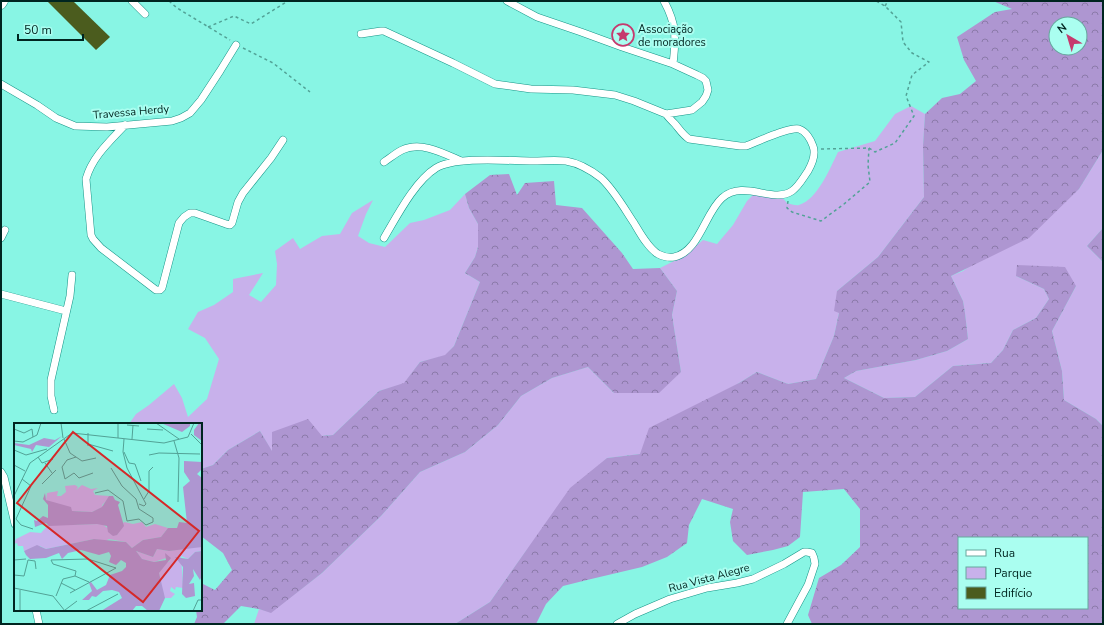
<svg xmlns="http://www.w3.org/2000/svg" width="1104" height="625" font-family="'Nunito Sans',sans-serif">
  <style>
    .green { fill: #c8b1eb }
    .forest { fill: url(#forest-crowns); fill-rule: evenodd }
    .building { fill: #4b5c1e }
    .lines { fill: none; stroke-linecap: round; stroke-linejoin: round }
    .minor-casing { stroke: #159587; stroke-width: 8 }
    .secondary-casing { stroke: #159587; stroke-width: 11 }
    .path { stroke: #52a296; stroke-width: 1.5; stroke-dasharray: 3 3; stroke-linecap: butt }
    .minor { stroke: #fff; stroke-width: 7 }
    .secondary { stroke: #fff; stroke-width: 10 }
    .labels { text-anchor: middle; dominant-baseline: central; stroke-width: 4; stroke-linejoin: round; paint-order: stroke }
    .poi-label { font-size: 11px; fill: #002520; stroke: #aafef0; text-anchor: start }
    .street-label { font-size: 11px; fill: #002520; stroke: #aafef0 }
    .inset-road { fill: none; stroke: #52a296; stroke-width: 1 }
    .view { fill: #d62828; fill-opacity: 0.15; stroke: #d62828; stroke-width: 2 }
    .inset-edge { fill: none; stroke: #002520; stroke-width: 2 }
  </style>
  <defs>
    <pattern id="forest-crowns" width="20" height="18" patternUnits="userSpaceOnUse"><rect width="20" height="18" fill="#ae96d1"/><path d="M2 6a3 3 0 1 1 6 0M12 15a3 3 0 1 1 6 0" fill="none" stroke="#8b7aa9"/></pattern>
  </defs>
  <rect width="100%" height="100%" fill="#88f5e4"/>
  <path class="green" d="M911 106 925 114 923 146 924 197 878 257 837 291 839 313 834 336 816 379 788 384 757 372 739 383 640 454 607 458 526 551 490 602 455 624H254L259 609 271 612 322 573 381 516 420 472 465 452 498 425 521 396 552 378 588 367 614 393 681 372 672 315 677 291 660 268 684 256 703 240 717 244 733 225 747 201 755 193 780 195 787 203C791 204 796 206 799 205 818 199 830 168 838 152L875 141 895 114Z
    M1103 150V228L1087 246 1103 262V426L1096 419 1064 400 1062 371 1052 331 1076 286 1016 276 1044 289 1049 299 1036 318 1013 330 1003 350 991 363 953 366 915 397 884 398 844 378 856 371 916 360 947 351 968 339 965 313 963 301 951 276 963 271 1079 189Z
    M465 194 469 208 478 224V247L475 257 465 273 480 282 454 346 445 356 420 362 404 384 379 391 333 435 322 436 272 452 260 431 228 450 213 465 201 469V424H129L136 414 149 405 174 384 182 398 188 417 207 399 219 359 205 338 188 329 198 312 214 305 233 292V279L263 273 249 295 261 302 276 285 277 264 275 251 293 238 300 249 322 236 340 234 352 213 373 200 366 214 358 236 369 243 385 247 410 223 424 220 450 210Z"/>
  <path class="forest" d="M993 1H1103V150L1079 189 1029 238 951 276 963 301 965 313 968 339 947 351 916 360 856 371 844 378 884 398 915 397 953 366 991 363 1003 350 1013 330 1036 318 1049 299 1044 289 1016 276 1017 265 1065 267 1076 286 1052 331 1062 371 1064 400 1096 419 1103 426V624H812L808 615 819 578 841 565 860 547V509L844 489 803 492 800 537 788 546 773 550 747 555 733 541 730 522 733 509 702 499 689 525 687 543 667 557 642 567 587 580 563 586 546 604 536 624H455L490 602 570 488 607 458 640 454 649 428 739 383 757 372 788 384 816 379 834 336 839 313 834 311 837 291 878 257 924 197 923 146 925 114 942 98 960 94 976 81 964 60 957 37 995 12 1012 9ZM1056 24H1080V48H1056ZM959 538H1087V608H959Z
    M509 174 517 195 525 183 554 181 556 205 582 208 622 253 633 269 660 268 677 291 672 315 681 372 659 393H614L588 367 552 378 521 396 498 425 465 452 420 472 381 516 322 573 271 613 259 609 241 606 223 624H194L197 617 196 610H201V583L215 590 232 570 223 553 201 536V469L213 465 228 450 260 431 272 451V432L308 419 322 436 333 435 379 391 404 383 420 362 445 355 454 346 480 282 465 273 475 257 478 247V224L469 208 465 194 490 175Z
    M1103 228V262L1087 246Z"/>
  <path class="building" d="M47 1H73L110 37 96 50Z"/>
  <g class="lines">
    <g class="minor-casing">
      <path id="minor" d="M132 1 145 14
        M664 1C677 25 676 38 673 64
        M361 34 381 31H384L453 63 495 84 531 89 573 90 615 95 634 101 666 114 692 110 702 102 706 96 708 90 706 81 703 78 697 75 673 64 622 47 581 32 537 17 507 1
        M1 84 37 105 56 118 75 126 107 127 172 121 181 118 190 113 201 100 220 71 236 45
        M125 125C110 141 92 157 86 179L91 235 93 239 101 248 156 290H160L162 288 179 223 184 217 190 213H195L226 224 230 225 232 223 238 202 243 193 271 158 283 140
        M384 162C390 158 396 153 402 150 421 141 443 153 461 161
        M1 238 5 230
        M384 238C397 216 415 181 436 168 457 156 509 161 533 161 544 161 555 160 566 161 578 163 592 171 601 178 614 190 624 208 634 223 640 233 648 248 658 254 662 256 669 258 674 257 699 252 705 213 722 198 744 179 773 204 792 191 799 186 803 178 808 171 812 164 816 154 813 146 811 140 806 131 799 129 788 127 757 142 746 146H740L689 139C683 135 680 130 675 124 672 121 669 118 666 114
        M1 294 66 311
        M54 410 51 396V380L70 296 72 275
        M1 472 4 477 15 524
        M36 610 39 624
        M617 624 635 614 670 599 707 588 737 583 753 579 784 564 804 552H807L812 553 814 558 815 564 808 585 787 624"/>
    </g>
    <g class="secondary-casing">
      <path id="secondary" d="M1 4 3 1"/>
    </g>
    <path class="path" d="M169 1 177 8 230 40
      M885 6 888 1
      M208 27 234 16 251 24 288 1
      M243 48 273 63 310 92
      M821 149 869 148 875 152 895 143 914 116 906 96 912 75 929 62 912 53 903 42 901 22 885 6 876 1
      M788 201 787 208 792 212 821 221 844 204 870 182 868 165 869 148"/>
    <use href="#minor" class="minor"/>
    <use href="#secondary" class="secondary"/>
  </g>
  <defs>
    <g id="sight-ring" transform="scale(1.15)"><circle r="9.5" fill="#aafef0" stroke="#c63a6e" stroke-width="1.5"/><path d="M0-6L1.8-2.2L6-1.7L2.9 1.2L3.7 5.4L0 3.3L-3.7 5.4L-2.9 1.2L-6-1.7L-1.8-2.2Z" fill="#c63a6e"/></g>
  </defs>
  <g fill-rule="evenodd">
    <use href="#sight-ring" x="623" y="35"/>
  </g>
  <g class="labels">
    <g class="poi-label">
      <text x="638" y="29">Associação<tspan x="638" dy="13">de moradores</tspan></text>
    </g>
    <g class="street-label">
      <text transform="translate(131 112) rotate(-5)">Travessa Herdy</text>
      <text transform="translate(709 578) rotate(-15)">Rua Vista Alegre</text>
    </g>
  </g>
  <g transform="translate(14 423)">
    <rect width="188" height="188" fill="#88f5e4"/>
    <path d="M61 62 64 64 62 67 68 62 77 66 84 65 79 68 81 72 95 73 93 77 88 82 89 84 78 89 58 88 32 77 33 70 44 68 43 73H47L52 69 51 63ZM110 99 119 101 128 99 132 104 141 101 154 105 147 114 129 117 118 125 112 119 95 116 91 118 80 116 32 126 26 123 10 128 9 123H4L3 120 0 121 2 116 16 109 27 110 34 102 88 101 103 112ZM183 123 188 124V128L181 129 174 136 167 133 169 165 162 164 161 167 157 164 156 168 161 171 157 175H151L149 171 145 150 150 141 156 138 152 135 140 139 128 136 122 128 139 134 143 126 155 128Z" fill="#c8b1eb"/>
    <path d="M147 0H176V3L168 9ZM185 0H188V18L180 12V7ZM48 13 35 24 22 22 18 29 17 26 0 22V20L15 22 30 15 41 17ZM170 38 188 39V46L183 51 188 55V124L155 128 143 126 139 134 122 128 128 136 140 139 152 137 151 130 157 135 145 150 151 175 145 188H134L128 183H122L118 188H87L108 175 105 169 98 167 89 168 82 174 78 173 75 177H68L78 168 75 160 77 159 83 167 92 162 96 152 108 148 112 144V140L107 137 102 142 95 139 97 133 95 129 85 132 67 127 54 130 48 136 45 130 32 135 16 136 12 132 10 128 23 122 32 126 80 116 112 119 118 125 129 117 147 114 154 105H163L165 99 173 100 169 64 176 58 170 49ZM31 70 32 77 57 84 58 88 78 89 88 84 95 73H99L101 77 106 79 104 82 110 103 103 112 99 113 94 109 93 103 83 101 35 103 32 100 21 104 20 97 23 98 29 93 34 95V82L29 76ZM188 128V153L186 157 179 146 180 153 175 161 180 160 181 173 172 175 168 171 169 144 161 134 174 136 181 129Z" fill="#ae96d1"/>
    <path class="inset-road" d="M47 0 49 15M142 0 165 16M113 2 125 3M0 6 10 10 18 6 19 14M133 6 149 7M74 10V23M177 11 188 22M104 15V0M50 16 56 30 68 38 82 35M110 16 109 29 113 45 132 81 130 83 125 81M118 16 119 2M0 18 9 19 23 12 27 0M160 18 165 35 164 79M74 21 99 28M0 27 12 32 33 26M110 29 115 40 121 41 127 58M135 32 145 30 186 31M24 34 28 40 39 36M62 34 53 37 48 44 51 56 60 50 65 55 79 50M31 40 38 50M0 42 11 48M8 56 17 63 2 96 7 102 19 106M28 61 42 47M81 70 94 67 109 78 113 98 125 96 132 102 139 99V95L125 86 122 76 108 63 97 45M0 73 16 40 58 10 150 20 174 14 180 0M130 76 135 68V48L139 44M0 137 12 136M0 152 10 153 14 137 21 138 22 146M47 160 61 167M0 165 39 173 51 188M6 167V188M56 170 102 145 74 136 37 137 39 141 62 148 61 153M42 173 49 156 61 153 75 159M51 187 63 178M72 188 104 171M179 188 184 177H188"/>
    <path class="view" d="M59 9 185 108 129 179 3 80Z"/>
    <rect width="188" height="188" class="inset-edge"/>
  </g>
  <rect width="1104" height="625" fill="none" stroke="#002520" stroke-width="4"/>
  <rect x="958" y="537" width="130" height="72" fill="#aafef0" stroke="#66a79d"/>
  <rect x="966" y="550" width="20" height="6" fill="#ffffff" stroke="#66a79d"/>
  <text x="994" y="557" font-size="12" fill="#002520">Rua</text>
  <rect x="966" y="567" width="20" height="12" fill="#c8b1eb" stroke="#66a79d"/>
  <text x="994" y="577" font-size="12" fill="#002520">Parque</text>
  <rect x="966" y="587" width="20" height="12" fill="#4b5c1e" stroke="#66a79d"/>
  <text x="994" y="597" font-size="12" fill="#002520">Edifício</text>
  <g transform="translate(1068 36) rotate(322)"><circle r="19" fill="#aafef0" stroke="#66a79d"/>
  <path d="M0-3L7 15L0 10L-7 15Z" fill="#c63a6e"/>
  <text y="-6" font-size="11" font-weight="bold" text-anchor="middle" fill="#002520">N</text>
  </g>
  <path d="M18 34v6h65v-6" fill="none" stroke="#002520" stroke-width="2"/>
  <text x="24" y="34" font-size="12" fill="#002520" stroke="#aafef0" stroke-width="3" paint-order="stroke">50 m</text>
</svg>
